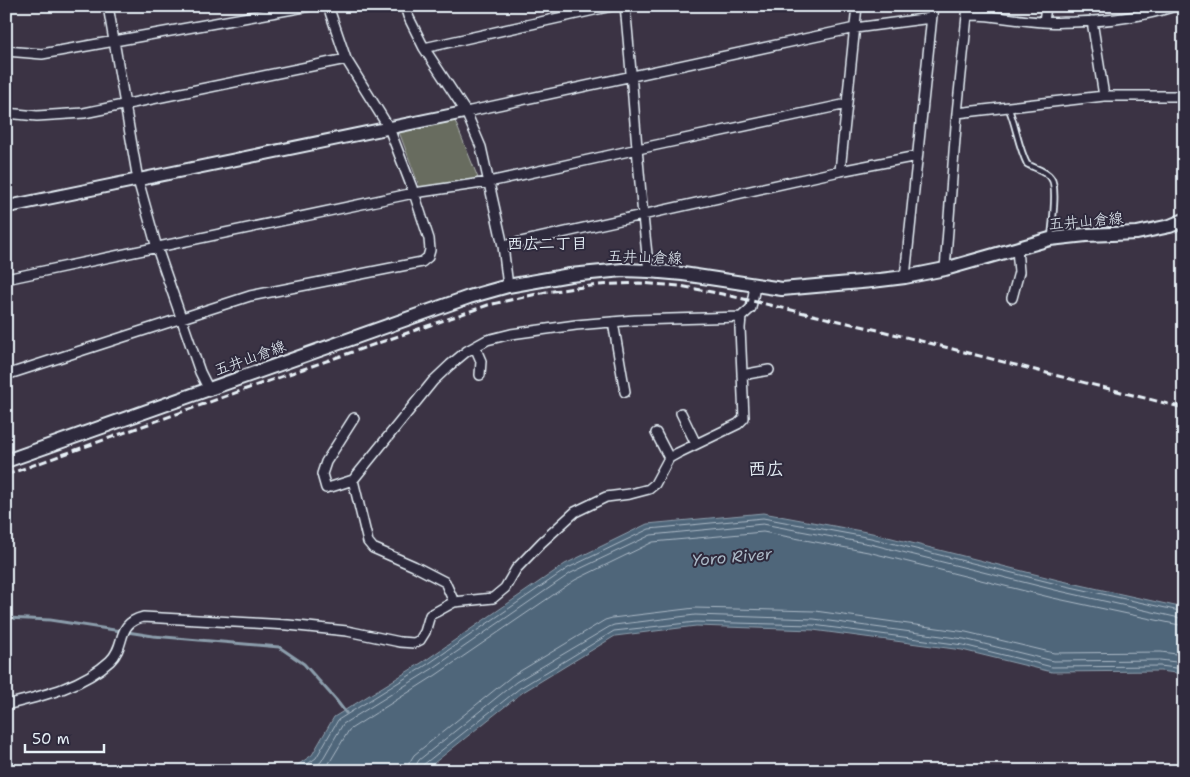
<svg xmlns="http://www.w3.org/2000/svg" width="1190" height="777" font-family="'Shantell Sans','Klee One',sans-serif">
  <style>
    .green { fill: #686c5e; stroke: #a8aeab }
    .water { fill: #4f667a; stroke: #8c9eac }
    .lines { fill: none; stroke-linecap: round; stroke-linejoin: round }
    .shore { stroke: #abb9c6; stroke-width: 1 }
    .stream { stroke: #8c9eac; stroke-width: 3 }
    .service-casing { stroke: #e8f1f8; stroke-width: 8 }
    .minor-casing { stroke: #e8f1f8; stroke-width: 12 }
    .tertiary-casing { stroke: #e8f1f8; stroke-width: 15 }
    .secondary-casing { stroke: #e8f1f8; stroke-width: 16 }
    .service { stroke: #2f2a3d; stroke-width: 4.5 }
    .minor { stroke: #2f2a3d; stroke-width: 9 }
    .tertiary { stroke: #2f2a3d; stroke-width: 11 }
    .secondary { stroke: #2f2a3d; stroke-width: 12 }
    .rail { stroke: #e8f1f8; stroke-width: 3; stroke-dasharray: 8 4; stroke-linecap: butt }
    .labels { text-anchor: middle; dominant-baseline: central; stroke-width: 4; stroke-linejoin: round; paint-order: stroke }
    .street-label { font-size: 15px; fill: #e8f1f8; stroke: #2f2a3d }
    .neighbourhood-label { font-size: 16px; font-weight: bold; fill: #e8f1f8; stroke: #2f2a3d }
    .water-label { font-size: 16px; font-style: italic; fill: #abb9c6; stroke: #2f2a3d }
    .quarter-label { font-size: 18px; font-weight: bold; fill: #e8f1f8; stroke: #2f2a3d }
  </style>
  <rect width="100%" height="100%" fill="#3b3344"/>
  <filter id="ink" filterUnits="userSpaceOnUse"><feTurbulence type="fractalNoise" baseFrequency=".02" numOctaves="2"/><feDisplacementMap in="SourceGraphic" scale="10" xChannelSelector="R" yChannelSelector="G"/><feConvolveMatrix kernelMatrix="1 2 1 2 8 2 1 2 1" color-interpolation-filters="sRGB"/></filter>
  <g filter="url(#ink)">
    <path class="green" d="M455 121 478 178 421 191 399 132Z"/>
    <path class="water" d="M763 513 872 533 1058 580 1184 608V674L1160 671 1052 672 962 650 813 630 696 626 615 636 523 692 424 771H289L312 755 334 717 426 660 565 564 647 524Z"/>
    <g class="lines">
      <path class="shore" d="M298 771 316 758 338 720 428 664 568 568 649 529 763 518 871 538 1057 584 1184 612
        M309 771 321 762 343 724 432 669 571 573 651 535 763 524 870 544 1055 590 1184 619
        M323 771 328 765 349 730 436 675 575 580 653 542 763 532 868 552 1053 598 1184 626
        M408 771 409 763 414 755 512 676 605 620 612 618 695 608 815 611 966 632 1054 653 1161 652 1184 655
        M415 771 416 765 419 760 516 682 609 627 614 625 695 615 814 619 964 639 1053 661 1160 660 1184 663
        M421 771 423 765 520 688 614 631 696 622 813 625 963 645 1052 667 1160 666 1184 669"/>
      <path class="stream" d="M6 618 50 620 153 636 279 647 304 664 336 700 346 713"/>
      <g class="service-casing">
        <path id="service" d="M1008 107C1016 125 1018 146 1027 164 1034 168 1047 171 1051 178 1058 187 1052 225 1051 237"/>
      </g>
      <g class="minor-casing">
        <path id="minor" d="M108 6 138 180 157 248 200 372 209 390
          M405 6 408 16 424 48 466 112 481 147 503 246 508 286
          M625 6C634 94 638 183 649 271
          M967 15C992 14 1017 21 1043 22 1053 23 1063 22 1074 22 1108 21 1142 17 1175 6
          M1092 21 1104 96
          M1044 22 1046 6
          M424 48 612 6
          M6 51 42 54 310 6
          M466 112 855 28 931 18
          M6 113 37 116 84 113 346 59
          M957 113 1104 96H1184
          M840 171 857 6
          M503 246 840 171 917 156
          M945 269 957 113 968 6
          M905 277 933 6
          M6 279 414 193 489 182 638 149 847 104
          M1012 298 1019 272 1017 249
          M613 322 625 392
          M475 347 481 361 480 375
          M6 375 250 296 422 262 428 257 430 250 429 239 414 193 389 128 346 59 328 6
          M742 375 769 370
          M681 413 696 444
          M656 433 669 458
          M353 480 368 542 373 548 414 566 445 582 454 602
          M331 487 353 480 433 381 450 365 467 351 487 340 511 334 576 325 635 320 741 317
          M326 488 322 474 326 462 354 418
          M6 705C42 696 82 687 110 661 127 645 115 624 143 617L288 625 347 631 400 642 414 643 420 640 425 632 430 615 436 612 454 602 493 598 505 588 516 569 542 542 575 512 606 497 630 494 649 489 655 484 669 458 678 453 738 424 744 418 740 328 741 317 751 308 755 286"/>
      </g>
      <g class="tertiary-casing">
        <path id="tertiary" d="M6 207 466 112"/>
      </g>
      <g class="secondary-casing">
        <path id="secondary" d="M6 461 469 297 508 286 570 275 623 270 649 271 683 274 782 289 872 281 905 277 945 269 1050 239 1086 235 1137 233 1170 226 1184 220"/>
      </g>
      <use href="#service" class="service"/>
      <use href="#minor" class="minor"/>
      <use href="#tertiary" class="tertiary"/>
      <use href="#secondary" class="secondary"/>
      <path class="rail" d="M6 475 260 384 488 305 546 292 598 285 639 283 680 286 722 294 878 330 1184 408"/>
    </g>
  </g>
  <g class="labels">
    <g class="street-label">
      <text transform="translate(1086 221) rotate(-5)">五井山倉線</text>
      <text transform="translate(645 257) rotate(2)">五井山倉線</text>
      <text transform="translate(250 358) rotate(-20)">五井山倉線</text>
    </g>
    <g class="neighbourhood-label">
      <text x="547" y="243">西広二丁目</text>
    </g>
    <g class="water-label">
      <text transform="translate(732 557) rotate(-5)">Yoro River</text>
    </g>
    <g class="quarter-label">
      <text x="766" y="469">西広</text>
    </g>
  </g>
  <rect width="1190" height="777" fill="none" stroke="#2f2a3d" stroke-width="25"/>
  <rect x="12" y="12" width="1165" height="752" fill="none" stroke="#e8f1f8" stroke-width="2" filter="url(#ink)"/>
  <path d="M25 744v8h79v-8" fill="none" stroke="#e8f1f8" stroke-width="2.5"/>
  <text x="32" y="744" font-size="15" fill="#e8f1f8" stroke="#2f2a3d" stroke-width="4" paint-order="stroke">50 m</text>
</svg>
